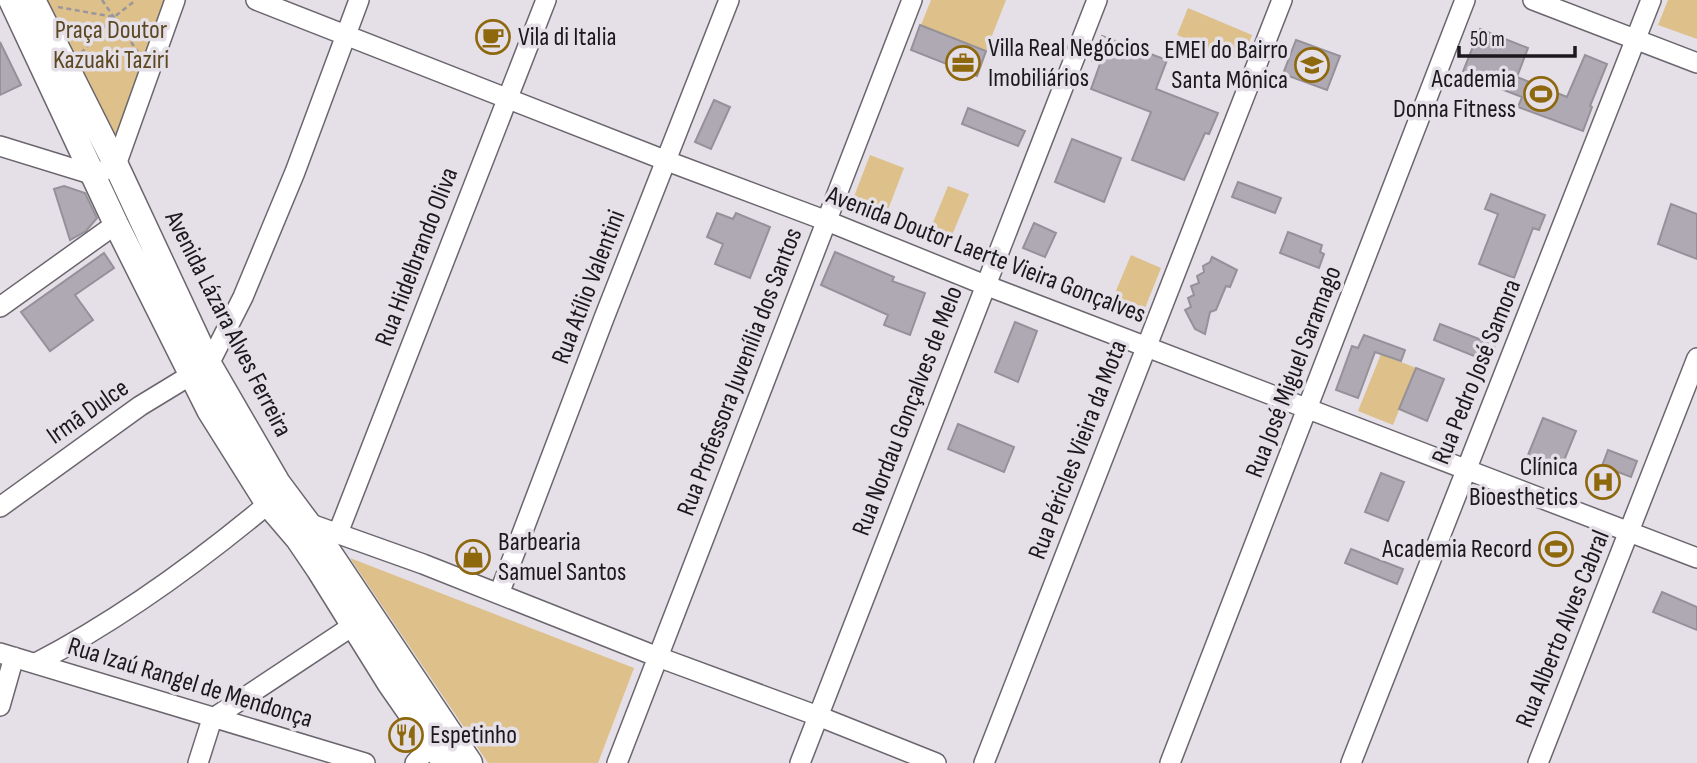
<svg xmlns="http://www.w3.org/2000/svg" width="1697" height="763" font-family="'Sofia Sans Condensed',sans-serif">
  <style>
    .green { fill: #ddc08a }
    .building { fill: #aea9b2; stroke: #969199; stroke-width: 2 }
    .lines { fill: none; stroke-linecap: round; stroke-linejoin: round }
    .minor-casing { stroke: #6b666e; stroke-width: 22 }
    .major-casing { stroke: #6b666e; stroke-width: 27 }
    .path { stroke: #9a969d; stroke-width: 2.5; stroke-dasharray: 5 3.5; stroke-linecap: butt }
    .minor { stroke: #fff; stroke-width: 19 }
    .major { stroke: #fff; stroke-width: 24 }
    .labels { text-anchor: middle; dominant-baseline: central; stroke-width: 7; stroke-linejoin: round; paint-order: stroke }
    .park-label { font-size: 26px; fill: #5c4821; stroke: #e5dfe8 }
    .poi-label { font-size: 26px; fill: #1b191d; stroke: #e5dfe8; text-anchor: start }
    .street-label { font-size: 26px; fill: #1b191d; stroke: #e5dfe8 }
  </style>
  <rect width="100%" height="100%" fill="#e5dfe8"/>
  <path class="green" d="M40 0H175L117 164Z
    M931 0H1006L986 51 921 25Z
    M1668 0H1697V39L1658 25Z
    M1188 8 1252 35 1242 61 1177 35Z
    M870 155 904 168 884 220 850 207Z
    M948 186 969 194 948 245 927 237Z
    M1131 255 1161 268 1141 318 1110 305Z
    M1381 354 1416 368 1393 425 1358 411Z
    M350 558 634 668 598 763H488Z"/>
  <path class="building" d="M920 25 986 51 977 76 911 50Z
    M1480 29 1528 48 1517 77 1567 97 1585 55 1607 64 1590 106 1592 107 1583 131 1518 107 1522 97 1462 74Z
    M1102 36 1167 60 1156 89 1218 113 1209 134 1205 133 1184 180 1132 160 1151 112 1091 89 1100 64 1092 61Z
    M1296 40 1340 56 1327 90 1283 74Z
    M0 42 21 85 0 95Z
    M714 100 730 107 711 149 695 142Z
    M968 108 1025 131 1018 146 962 124Z
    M1072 139 1121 158 1104 202 1055 182Z
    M1238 182 1281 198 1275 213 1232 197Z
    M64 186 85 193 97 218 86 231 70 240 54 189Z
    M1491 194 1545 215 1539 230 1533 228 1514 278 1479 264 1498 214 1485 209Z
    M1671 204 1697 214V259L1658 244Z
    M717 213 733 219 736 213 770 227 750 278 715 264 723 244 707 237Z
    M1034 223 1056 233 1045 257 1023 248Z
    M1288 232 1322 245 1320 252 1324 254 1319 268 1280 253Z
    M835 252 894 277 892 281 925 293 910 335 884 325 888 315 821 285Z
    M104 253 114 268 75 295 93 320 50 351 21 312Z
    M1212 257 1237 270 1230 287 1226 286 1216 310 1210 312 1205 334 1195 329 1185 310 1191 307 1188 298 1194 295 1191 286 1199 283 1197 276 1204 272 1203 266 1210 262Z
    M1015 322 1037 331 1018 382 995 372Z
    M1440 324 1495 345 1489 362 1434 340Z
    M1364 335 1405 350 1401 361 1375 352 1358 398 1336 390 1352 346 1358 348Z
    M1416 368 1444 379 1427 421 1399 409Z
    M1543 418 1576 431 1561 468 1528 455Z
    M958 424 1014 447 1004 472 948 449Z
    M1608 450 1637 461 1631 477 1602 466Z
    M1381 473 1404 482 1388 521 1365 512Z
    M1351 549 1403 569 1397 584 1345 563Z
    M1662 592 1697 607V630L1653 612Z"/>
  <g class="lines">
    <g class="minor-casing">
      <path id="minor" d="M256 0 667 161 827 221 985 285 1697 558
        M1533 0 1697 63
        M0 146 94 175 116 165 175 0
        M0 307 116 224
        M0 507 140 406 209 364 243 297 295 172 359 0
        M308 523 423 564 658 657 818 716 936 763
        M338 533 546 0
        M499 594 604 318 729 0
        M0 653 365 763
        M36 663C119 620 196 564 268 504
        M0 706 14 657
        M198 763 212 719 363 619
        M415 763 431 746
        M617 763 912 0
        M800 763 1097 0
        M984 763 1282 0
        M1170 763 1465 0
        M1351 763 1651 0
        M1538 763 1697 358"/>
    </g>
    <g class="major-casing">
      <path id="major" d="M11 0 116 224 209 410 268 504 298 539 319 570 390 684 445 763
        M33 0 116 165 209 364 278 483 325 546 470 763"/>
    </g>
    <path class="path" d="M102 0 138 52
      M58 7 114 17
      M81 53 114 17 136 0"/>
    <use href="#minor" class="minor"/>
    <use href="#major" class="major"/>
  </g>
  <defs>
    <g id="cafe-ring" transform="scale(1.75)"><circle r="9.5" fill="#e5dfe8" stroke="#8e680c" stroke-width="1.5"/><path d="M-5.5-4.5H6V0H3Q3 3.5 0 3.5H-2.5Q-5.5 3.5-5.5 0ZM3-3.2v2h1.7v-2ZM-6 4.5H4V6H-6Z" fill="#8e680c"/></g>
    <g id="office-ring" transform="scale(1.75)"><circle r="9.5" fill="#e5dfe8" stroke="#8e680c" stroke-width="1.5"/><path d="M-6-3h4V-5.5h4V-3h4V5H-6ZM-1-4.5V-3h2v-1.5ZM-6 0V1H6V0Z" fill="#8e680c"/></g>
    <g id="school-ring" transform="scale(1.75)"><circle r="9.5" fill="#e5dfe8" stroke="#8e680c" stroke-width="1.5"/><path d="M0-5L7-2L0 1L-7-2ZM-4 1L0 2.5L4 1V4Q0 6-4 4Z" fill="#8e680c"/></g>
    <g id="stadium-ring" transform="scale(1.75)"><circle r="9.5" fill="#e5dfe8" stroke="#8e680c" stroke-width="1.5"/><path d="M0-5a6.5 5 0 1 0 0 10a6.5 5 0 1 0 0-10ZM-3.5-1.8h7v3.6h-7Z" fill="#8e680c"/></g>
    <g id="hospital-ring" transform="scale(1.75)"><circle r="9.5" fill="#e5dfe8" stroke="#8e680c" stroke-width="1.5"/><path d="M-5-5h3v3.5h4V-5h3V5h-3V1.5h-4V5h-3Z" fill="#8e680c"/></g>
    <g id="shop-ring" transform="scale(1.75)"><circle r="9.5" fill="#e5dfe8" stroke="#8e680c" stroke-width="1.5"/><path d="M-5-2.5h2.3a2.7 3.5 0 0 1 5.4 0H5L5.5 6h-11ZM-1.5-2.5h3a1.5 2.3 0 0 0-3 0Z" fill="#8e680c"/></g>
    <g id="restaurant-ring" transform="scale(1.75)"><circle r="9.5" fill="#e5dfe8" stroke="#8e680c" stroke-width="1.5"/><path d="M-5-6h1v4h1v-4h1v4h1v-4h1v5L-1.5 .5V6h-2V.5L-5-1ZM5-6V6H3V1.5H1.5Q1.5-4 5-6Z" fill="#8e680c"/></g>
  </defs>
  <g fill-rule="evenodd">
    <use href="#cafe-ring" x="493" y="37"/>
    <use href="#office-ring" x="963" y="63"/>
    <use href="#school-ring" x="1312" y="65"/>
    <use href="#stadium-ring" x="1541" y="94"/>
    <use href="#hospital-ring" x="1603" y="482"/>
    <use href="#stadium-ring" x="1556" y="549"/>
    <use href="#shop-ring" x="473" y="557"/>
    <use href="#restaurant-ring" x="406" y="735"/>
  </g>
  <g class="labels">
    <g class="park-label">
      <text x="111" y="30">Praça Doutor<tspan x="111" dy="30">Kazuaki Taziri</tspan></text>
    </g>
    <g class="poi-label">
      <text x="518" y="37">Vila di Italia</text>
      <text x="988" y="48">Villa Real Negócios<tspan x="988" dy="30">Imobiliários</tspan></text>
      <text x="1288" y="50" text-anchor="end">EMEI do Bairro<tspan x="1288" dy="30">Santa Mônica</tspan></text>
      <text x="1516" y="79" text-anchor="end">Academia<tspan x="1516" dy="30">Donna Fitness</tspan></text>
      <text x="1578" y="467" text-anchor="end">Clínica<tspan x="1578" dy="30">Bioesthetics</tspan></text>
      <text x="498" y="542">Barbearia<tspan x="498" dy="30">Samuel Santos</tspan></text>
      <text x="1532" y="549" text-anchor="end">Academia Record</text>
      <text x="430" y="735">Espetinho</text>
    </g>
    <g class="street-label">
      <text transform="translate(986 255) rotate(21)">Avenida Doutor Laerte Vieira Gonçalves</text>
      <text transform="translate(417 257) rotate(-69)">Rua Hidelbrando Oliva</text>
      <text transform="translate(589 287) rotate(-69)">Rua Atílio Valentini</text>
      <text transform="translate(228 324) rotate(63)">Avenida Lázara Alves Ferreira</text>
      <text transform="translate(740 372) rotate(-69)">Rua Professora Juvenília dos Santos</text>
      <text transform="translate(1294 372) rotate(-69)">Rua José Miguel Saramago</text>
      <text transform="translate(1477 372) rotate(-68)">Rua Pedro José Samora</text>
      <text transform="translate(908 411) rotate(-69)">Rua Nordau Gonçalves de Melo</text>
      <text transform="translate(88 412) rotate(-35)">Irmã Dulce</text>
      <text transform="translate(1078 450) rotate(-69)">Rua Péricles Vieira da Mota</text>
      <text transform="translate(1563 629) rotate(-68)">Rua Alberto Alves Cabral</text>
      <text transform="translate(190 683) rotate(17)">Rua Izaú Rangel de Mendonça</text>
    </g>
  </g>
  <path d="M1459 46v10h116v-10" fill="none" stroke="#1b191d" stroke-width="3.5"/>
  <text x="1470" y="46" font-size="21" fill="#1b191d" stroke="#e5dfe8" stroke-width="5" paint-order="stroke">50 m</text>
</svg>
